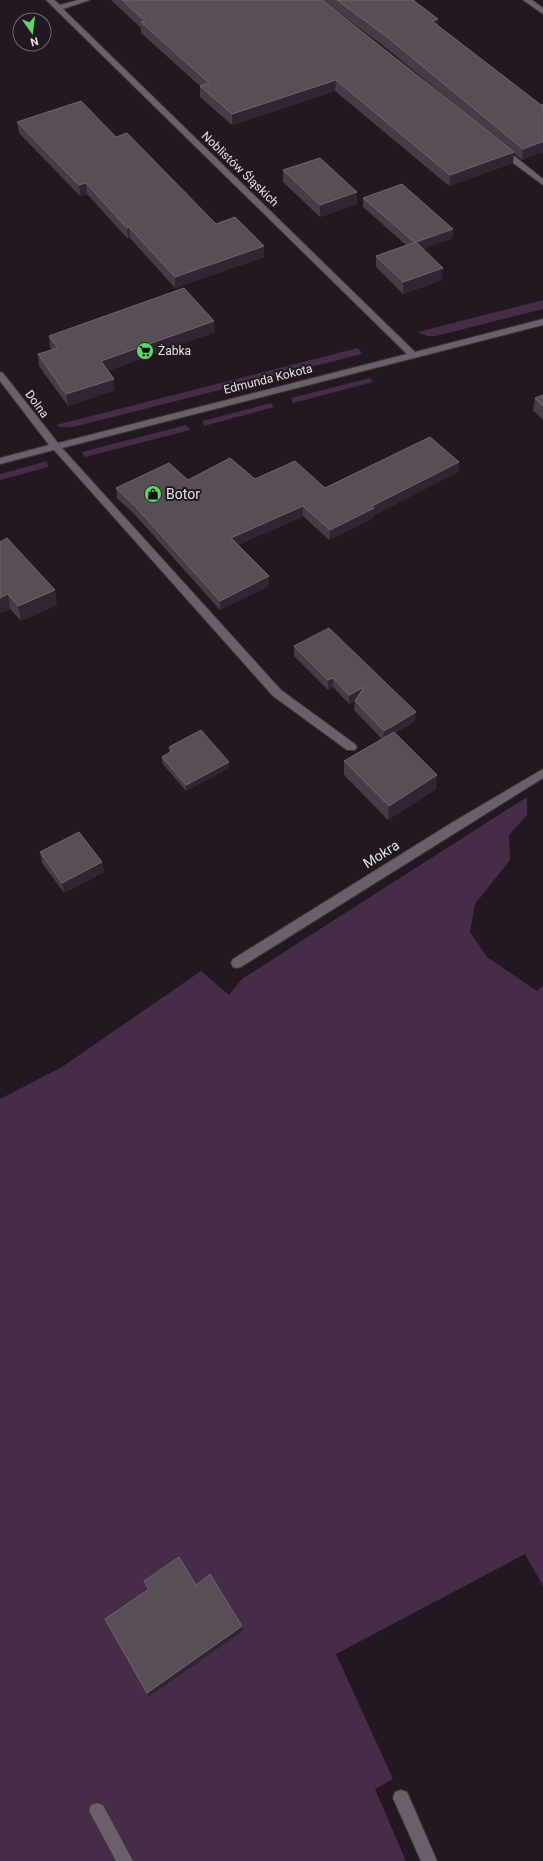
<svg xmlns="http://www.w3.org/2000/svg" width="543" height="1861" font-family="Roboto,sans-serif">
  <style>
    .green { fill: #472c48 }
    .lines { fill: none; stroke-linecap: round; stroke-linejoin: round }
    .minor-casing { stroke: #3b343b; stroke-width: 2 }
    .minor { fill: #6a5f6a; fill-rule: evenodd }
    .wall { fill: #463c47 }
    .shaded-wall { fill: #302631 }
    .building { fill: #574e58; stroke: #6e656f }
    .labels { text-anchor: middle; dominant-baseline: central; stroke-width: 4; stroke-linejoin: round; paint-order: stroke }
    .far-street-label { font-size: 12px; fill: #e6e0e7; stroke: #221822 }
    .far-poi-label { font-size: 12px; fill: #e6e0e7; stroke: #221822; text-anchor: start }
    .poi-label { font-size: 14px; fill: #e6e0e7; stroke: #221822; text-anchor: start }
    .street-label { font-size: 14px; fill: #e6e0e7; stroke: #221822 }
  </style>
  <rect width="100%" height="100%" fill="#221822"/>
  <path class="green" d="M543 300V309L436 336H427L418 332Z
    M358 348 362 354 73 427H61L56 425Z
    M370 378 373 382 293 403 291 398Z
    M271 403 274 407 204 426 203 421Z
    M186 425 190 430 85 457 82 452Z
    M47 461 48 467 0 480V474Z
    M527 797V815L509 835 510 860 475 904 470 932 487 957 537 991 543 986V1586L525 1554 336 1654 393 1779 375 1789 406 1861H0V1099L62 1067 201 971 229 995 242 979Z"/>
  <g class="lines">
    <g class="minor-casing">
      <path id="minor" d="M46 0H54L60 5 78 0H90L63 9 415 352 543 319V325L62 448 281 690 355 744 357 747 355 750H347L273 696 54 450 0 464V458L49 445 0 381V372L3 373 58 443 407 354Z
        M523 0H532L543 8V14Z
        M497 147H503L543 179V185L497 151Z
        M543 769V778L241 967 237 968 233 967 231 963 233 959 453 822Z
        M401 1790 407 1792 437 1861H421L393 1798 395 1792Z
        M97 1803 103 1805 133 1861H116L89 1811 91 1805Z"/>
    </g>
    <use href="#minor" class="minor"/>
  </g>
  <path class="wall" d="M111 0H322L459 108 386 48 322 0H413L438 19V26L537 154 522 160 514 153 513 163 449 186 335 91 232 125 200 97V86L141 33V28Z
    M17 122 116 137 216 224 264 246V257L175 288 130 238 128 239 87 194 80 196 19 133Z
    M283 170 357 192V204L320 217 283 182Z
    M363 198 453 229 452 238 423 249 442 280 403 294 376 267V256L406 245 363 207Z
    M215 332 108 370 115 390 68 406 39 366 38 354 52 350 50 347 49 336Z
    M543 395V420L533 410 535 398Z
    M459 462 458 472 374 515 373 518 329 540 303 516 238 545 269 576V586L220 610 136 516 117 498 116 488 188 480 255 479 325 488Z
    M0 542 57 605 21 621 10 609 0 613Z
    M294 646 415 721 395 733 436 789 388 820 344 775V761L382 739 354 710 355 701 349 704 333 687 328 690 294 656Z
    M169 747 229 762V768L186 791 162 763V757L169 753Z
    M40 852 102 862 104 872 64 893 42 863Z
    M144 1581 196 1585 242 1626 243 1631 149 1697 107 1624 105 1619 148 1590 145 1586Z"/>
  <path class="shaded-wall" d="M438 19 437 30 432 21Z
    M336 80 335 91 232 125V114Z
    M543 142V153L537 154 522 160 523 149 539 143Z
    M514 152 513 163 449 186 450 175Z
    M86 183 87 194 80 196 79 185Z
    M357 192V204L320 217V205Z
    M129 227 130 238 128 239 127 228Z
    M453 229 452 238 414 253V243Z
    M264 246V257L175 288V277Z
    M443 268 442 280 403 294V282Z
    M214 321 215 332 103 373 101 361Z
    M114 379 115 390 68 406 66 394Z
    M459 462 458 472 374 515 373 518 329 540 330 530 372 506Z
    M303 506V516L231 548V538Z
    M269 576V586L220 610V601Z
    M55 590 57 605 21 621 18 606Z
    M8 594 10 609 0 613V598Z
    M333 678V687L328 690V680Z
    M364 687 363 696 349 704V695Z
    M416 712 415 721 383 740 384 731Z
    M229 762V768L186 791V785Z
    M437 775 436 789 388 820 389 806Z
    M102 862 104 872 64 893 62 883Z
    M242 1626 243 1631 149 1697 147 1693Z"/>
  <path class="building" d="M122 0H322L514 152 450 175 336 80 232 114 200 86 209 83 141 22 145 21Z
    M337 0H413L438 19 432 21 541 105 543 104V142L539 143 523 149 387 37Z
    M81 101 116 137 127 133 216 224 235 217 264 246 175 277 129 227 127 228 86 183 79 185 17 122Z
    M320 158 357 192 320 205 283 170Z
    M402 184 453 229 416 242H414L363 198Z
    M416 242 443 268 403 282 376 256Z
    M184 288 214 321 101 361 114 379 66 394 38 354 58 348 49 336Z
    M543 395V406L535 398Z
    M430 437 459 462 372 506 374 508 330 530 303 506 231 538 269 576 220 601 135 506 116 488 169 463 188 480 230 458 255 479 295 461 325 488Z
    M7 538 55 590 18 606 8 594 0 598V542Z
    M329 628 416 712 384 731 355 701 364 687 349 695 333 678 328 680 294 646Z
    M201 730 229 762 186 785 162 757 172 751 169 747Z
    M394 732 437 775 389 806 344 761Z
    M79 832 102 862 62 883 40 852Z
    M179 1557 196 1585 210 1574 242 1626 147 1693 105 1619 149 1589 144 1581Z"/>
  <defs>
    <g id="supermarket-disc" transform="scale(0.9)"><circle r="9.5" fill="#61d46a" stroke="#221822"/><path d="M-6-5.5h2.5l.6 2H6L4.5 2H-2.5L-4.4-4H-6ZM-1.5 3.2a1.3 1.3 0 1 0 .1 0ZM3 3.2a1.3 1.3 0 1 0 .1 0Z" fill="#111"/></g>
    <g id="shop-disc" transform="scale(0.9)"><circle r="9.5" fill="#61d46a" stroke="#221822"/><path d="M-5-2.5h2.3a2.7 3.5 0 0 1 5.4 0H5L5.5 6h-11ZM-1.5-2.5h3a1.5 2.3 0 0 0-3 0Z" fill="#111"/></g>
  </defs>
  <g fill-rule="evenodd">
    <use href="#supermarket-disc" x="145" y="351"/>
    <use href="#shop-disc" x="153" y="494"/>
  </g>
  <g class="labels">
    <g class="far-street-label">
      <text transform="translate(240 169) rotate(44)">Noblistów Śląskich</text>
      <text transform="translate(268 379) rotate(-14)">Edmunda Kokota</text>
      <text transform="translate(37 404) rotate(54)">Dolna</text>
    </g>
    <g class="far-poi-label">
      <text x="158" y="351">Żabka</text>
    </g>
    <g class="poi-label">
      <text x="166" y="494">Botor</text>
    </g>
    <g class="street-label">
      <text transform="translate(381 854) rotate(-32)">Mokra</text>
    </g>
  </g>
  <g transform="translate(32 32) rotate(166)"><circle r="19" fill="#221822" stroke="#706871"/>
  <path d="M0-3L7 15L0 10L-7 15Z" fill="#61d46a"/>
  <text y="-6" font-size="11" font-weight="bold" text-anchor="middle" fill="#e6e0e7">N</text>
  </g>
</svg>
